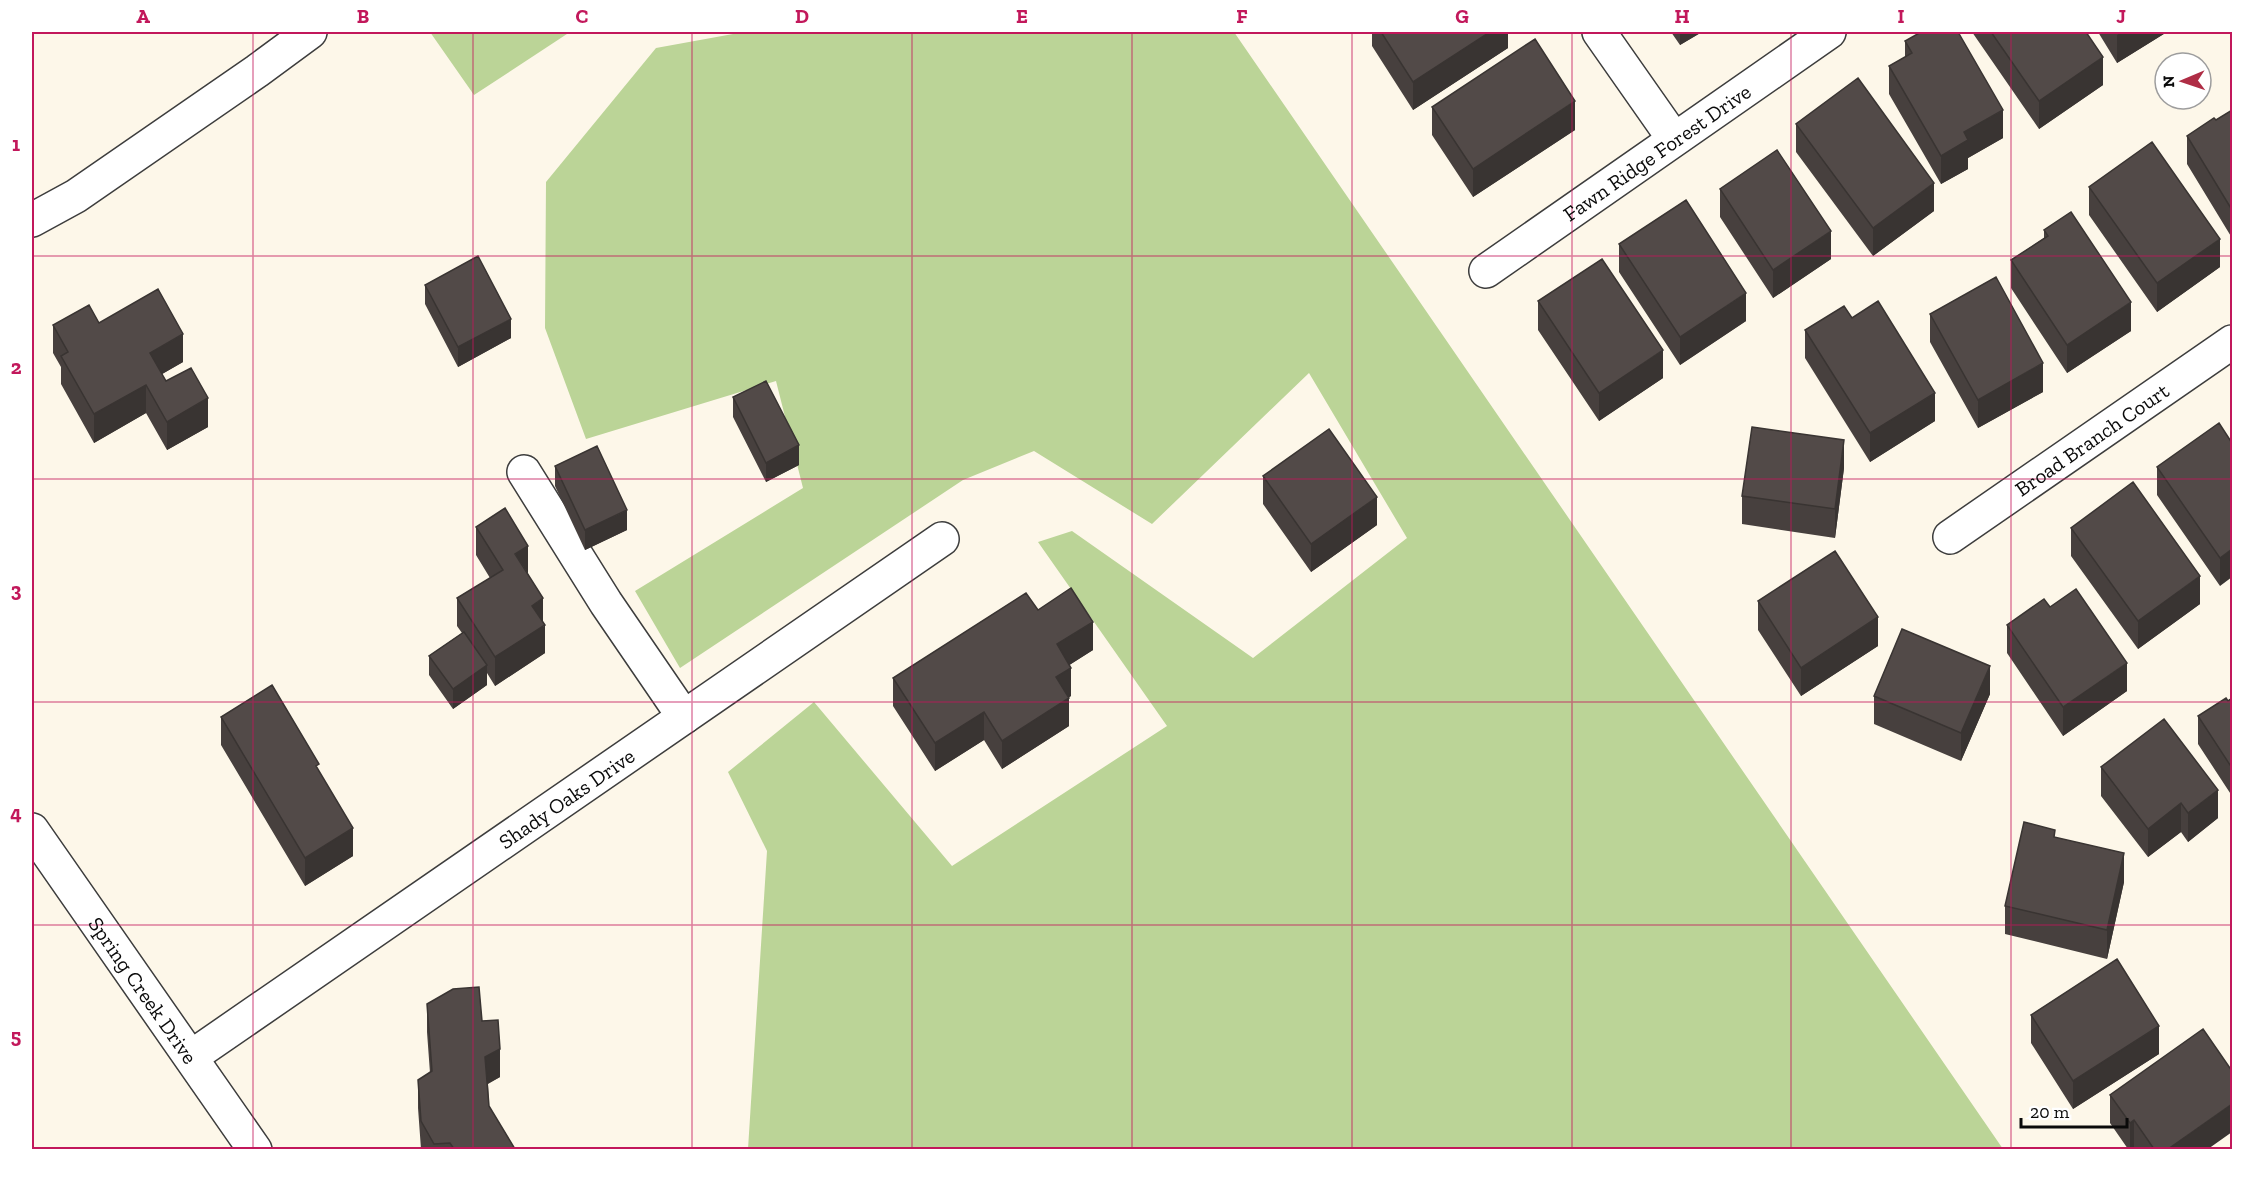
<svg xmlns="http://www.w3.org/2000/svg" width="2264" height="1181" font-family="'Zilla Slab',serif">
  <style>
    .forest { fill: #bbd497 }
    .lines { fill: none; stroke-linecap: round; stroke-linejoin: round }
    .minor-casing { stroke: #3d3d3d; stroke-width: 36 }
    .minor { stroke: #fff; stroke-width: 33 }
    .wall { fill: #47403e }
    .shaded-wall { fill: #393432 }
    .building { fill: #524a48; stroke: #393432; stroke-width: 1.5 }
    .grid { fill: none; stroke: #c2185b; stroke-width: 1.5; stroke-opacity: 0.55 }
    .labels { text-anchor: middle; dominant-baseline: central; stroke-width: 6; stroke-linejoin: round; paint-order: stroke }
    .street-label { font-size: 21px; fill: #0a0a0a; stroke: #fff }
    .neatline { fill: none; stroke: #c2185b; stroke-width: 2 }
    .grid-label { font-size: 20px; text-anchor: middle; font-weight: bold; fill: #c2185b }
  </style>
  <rect width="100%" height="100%" fill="#fdf7e9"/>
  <path class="forest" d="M430 32H570L474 95Z
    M744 32H1234L2003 1149H748L767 851 728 772 814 702 952 866 1167 726 1038 542 1072 531 1253 658 1407 538 1309 373 1152 524 1034 451 963 480 680 668 635 591 803 488 776 381 586 439 545 328 546 182 656 48Z"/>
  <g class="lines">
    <g class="minor-casing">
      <g id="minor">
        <path d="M1599 32 1674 139"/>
        <path d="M32 220 76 196 257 71 310 32"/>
        <path id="s1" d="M1486 271 1829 32"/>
        <path d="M524 472 606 603 684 717"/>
        <path id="s2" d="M1950 537 2232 342"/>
        <path id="s3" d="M32 830 255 1150"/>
        <path id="s4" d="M191 1057 942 539"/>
      </g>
    </g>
    <use href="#minor" class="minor"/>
  </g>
  <path class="wall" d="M1372 32H1508V48L1413 110 1372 46Z
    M1671 32H1702L1680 45Z
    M1972 32H2086L2103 85 2039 129Z
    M2098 32H2167L2117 63Z
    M1905 41 2003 138 1968 158V169L1941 184 1889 94V66L1905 57Z
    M1432 107 1575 130 1473 197 1432 135Z
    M2232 110V238L2187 164V136L2216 120Z
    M1796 124 1934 211 1873 256 1796 152Z
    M2089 187 2220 267 2157 312 2089 215Z
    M1720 189 1831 259 1773 298 1720 217Z
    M2044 230 2131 331 2067 373 2011 288V260L2044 238Z
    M1619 244 1746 321 1680 365 1619 272Z
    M425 285 511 338 458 367 425 304Z
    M1538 301 1663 378 1599 421 1538 330Z
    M1930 314 2043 392 1978 428 1930 342Z
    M1852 318 1935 421 1870 462 1805 358V330Z
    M99 323 183 362 162 374 166 381 208 427 167 450 146 413 94 443 61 384V367L53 353V325Z
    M733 397 799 465 766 482 733 417Z
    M2232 443 2220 586 2157 495V467Z
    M555 466 627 530 585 550 555 486Z
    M1844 468 1835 538 1742 524V496Z
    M1263 476 1377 525 1311 572 1263 504Z
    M476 527 528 574 543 622 545 653 495 686 487 673V685L453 709 429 675V656L462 633 457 626V598L490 578 476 555Z
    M2071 528 2200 604 2138 649 2071 556Z
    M1758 601 1878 646 1801 696 1758 630Z
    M1038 610 1093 650 1069 665 1071 696 1069 697V726L1002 769 984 740 935 771 893 706V678Z
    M2007 625 2127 691 2063 736 2007 653Z
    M1990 694 1961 761 1874 724V696Z
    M2232 698V796L2198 744V716Z
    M221 717 319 771 353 856 305 886 221 745Z
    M2101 767 2218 818 2188 842 2181 832 2148 857 2101 796Z
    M2055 837 2124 882 2107 959 2005 934V906Z
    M427 1004 482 1021 500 1077 488 1084 489 1106 515 1149H421L418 1108V1080L430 1073 427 1032Z
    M2031 1015 2159 1054 2073 1109 2031 1043Z
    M2110 1095 2208 1149H2128L2110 1123Z"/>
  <path class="shaded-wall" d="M1490 32H1508V48L1413 110V82Z
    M1680 32H1702L1680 45Z
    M2122 32H2167L2117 63V35Z
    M2103 57V85L2039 129V101Z
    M1575 101V130L1473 197V169Z
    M2003 110V138L1968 158V169L1941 184V156L1964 132Z
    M1934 183V211L1873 256V228Z
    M1831 231V259L1773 298V270Z
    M2220 239V267L2157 312V283Z
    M1746 293V321L1680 365V337Z
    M2131 302V331L2067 373V345Z
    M511 319V338L458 367V347Z
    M183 334V362L150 381V353Z
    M1663 350V378L1599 421V393Z
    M2043 363V392L1978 428V400Z
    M146 385V413L94 443V414Z
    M1935 393V421L1870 462V433Z
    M208 398V427L167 450V422Z
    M1844 440V468L1835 538V509Z
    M799 445V465L766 482V463Z
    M1377 497V525L1311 572V544Z
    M627 510V530L585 550V530Z
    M528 546V574L515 554Z
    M2232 549V577L2220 586V558Z
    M2200 576V604L2138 649V621Z
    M543 598V627L545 625V653L495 686V657L532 606Z
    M1878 617V646L1801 696V668Z
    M1093 622V650L1057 673V644Z
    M2127 663V691L2063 736V707Z
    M487 665V685L453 709V689Z
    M1990 666V694L1961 761V733Z
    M1071 668V696L1056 705V677Z
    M1069 698V726L1002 769V741Z
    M984 712V740L935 771V743Z
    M2218 790V818L2188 842V813Z
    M2181 803V832L2148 857V829Z
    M353 828V856L305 886V858Z
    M2124 853V882L2107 959V930Z
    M2159 1026V1054L2073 1109V1081Z
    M500 1049V1077L485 1085V1057Z
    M2232 1104V1132L2208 1149H2168Z
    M2134 1120V1149H2130V1123Z"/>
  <path class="building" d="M1381 32H1490L1413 82Z
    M1921 32H1958L2003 110 1964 132 1968 140 1941 156 1889 66 1912 53 1905 41Z
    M1991 32H2086L2103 57 2039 101Z
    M1535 39 1575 101 1473 169 1432 107Z
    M1858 78 1934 183 1873 228 1796 124Z
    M2232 110V210L2187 136 2214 118 2216 120Z
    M2152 142 2220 239 2157 283 2089 187Z
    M1777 150 1831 231 1773 270 1720 189Z
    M1686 200 1746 293 1680 337 1619 244Z
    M2071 212 2131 302 2067 345 2011 260 2048 236 2044 230Z
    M478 256 511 319 458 347 425 285Z
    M1602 259 1663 350 1599 393 1538 301Z
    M1996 277 2043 363 1978 400 1930 314Z
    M158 289 183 334 150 353 166 381 191 368 208 398 167 422 146 385 94 414 61 356 68 352 53 325 89 305 99 323Z
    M1878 301 1935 393 1870 433 1805 330 1844 306 1852 318Z
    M766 381 799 445 766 463 733 397Z
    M2219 423 2232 443V549L2220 558 2157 467Z
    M1752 427 1844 440 1835 509 1742 496Z
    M1329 429 1377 497 1311 544 1263 476Z
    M597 446 627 510 585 530 555 466Z
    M2133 482 2200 576 2138 621 2071 528Z
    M505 508 528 546 515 554 543 598 532 606 545 625 495 657 457 598 503 570 476 527Z
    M1835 551 1878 617 1801 668 1758 601Z
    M1071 588 1093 622 1057 644 1071 668 1056 677 1069 698 1002 741 984 712 935 743 893 678 1026 593 1038 610Z
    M2076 589 2127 663 2063 707 2007 625 2044 599 2050 607Z
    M1902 629 1990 666 1961 733 1874 696Z
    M464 632 487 665 453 689 429 656Z
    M272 685 319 764 316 766 353 828 305 858 221 717Z
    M2226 698 2228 701 2232 698V768L2198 716Z
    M2164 719 2218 790 2188 813 2181 803 2148 829 2101 767Z
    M2024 822 2055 830 2054 837 2124 853 2107 930 2005 906Z
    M2117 959 2159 1026 2073 1081 2031 1015Z
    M479 987 482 1021 498 1020 500 1049 485 1057 489 1106 515 1149H454L450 1143 434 1144 421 1121 418 1080 432 1071 427 1004 453 989Z
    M2203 1029 2232 1071V1104L2168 1149H2154L2134 1120 2130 1123 2110 1095Z"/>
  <path class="grid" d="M253 32V1150M473 32V1150M692 32V1150M912 32V1150M1132 32V1150M1352 32V1150M1572 32V1150M1791 32V1150M2011 32V1150M32 256H2232M32 479H2232M32 702H2232M32 925H2232"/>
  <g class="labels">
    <g class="street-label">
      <text stroke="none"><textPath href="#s1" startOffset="208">Fawn Ridge Forest Drive</textPath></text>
      <text stroke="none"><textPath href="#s2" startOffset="172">Broad Branch Court</textPath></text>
      <text stroke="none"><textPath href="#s4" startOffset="456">Shady Oaks Drive</textPath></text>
      <text stroke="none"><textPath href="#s3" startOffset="195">Spring Creek Drive</textPath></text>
    </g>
  </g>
  <rect width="2264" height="1181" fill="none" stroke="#ffffff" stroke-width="66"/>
  <g transform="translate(2183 81) rotate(268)"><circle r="28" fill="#ffffff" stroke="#9d9d9d" stroke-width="1.5"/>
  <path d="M0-4.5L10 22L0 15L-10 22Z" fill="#af2d45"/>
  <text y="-9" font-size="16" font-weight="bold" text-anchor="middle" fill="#0a0a0a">N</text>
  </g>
  <path d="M2021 1118v9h106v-9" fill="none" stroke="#0a0a0a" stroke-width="3"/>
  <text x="2030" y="1118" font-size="18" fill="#0a0a0a" stroke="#ffffff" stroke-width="4.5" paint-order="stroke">20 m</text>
  <rect x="33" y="33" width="2198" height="1115" class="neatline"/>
  <g class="grid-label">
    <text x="143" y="23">A</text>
    <text x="363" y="23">B</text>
    <text x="582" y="23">C</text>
    <text x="802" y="23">D</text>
    <text x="1022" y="23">E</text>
    <text x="1242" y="23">F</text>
    <text x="1462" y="23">G</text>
    <text x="1682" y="23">H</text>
    <text x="1901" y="23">I</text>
    <text x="2121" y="23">J</text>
    <text x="16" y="151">1</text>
    <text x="16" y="374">2</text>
    <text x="16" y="597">3</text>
    <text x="16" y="820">4</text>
    <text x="16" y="1043">5</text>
  </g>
</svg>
